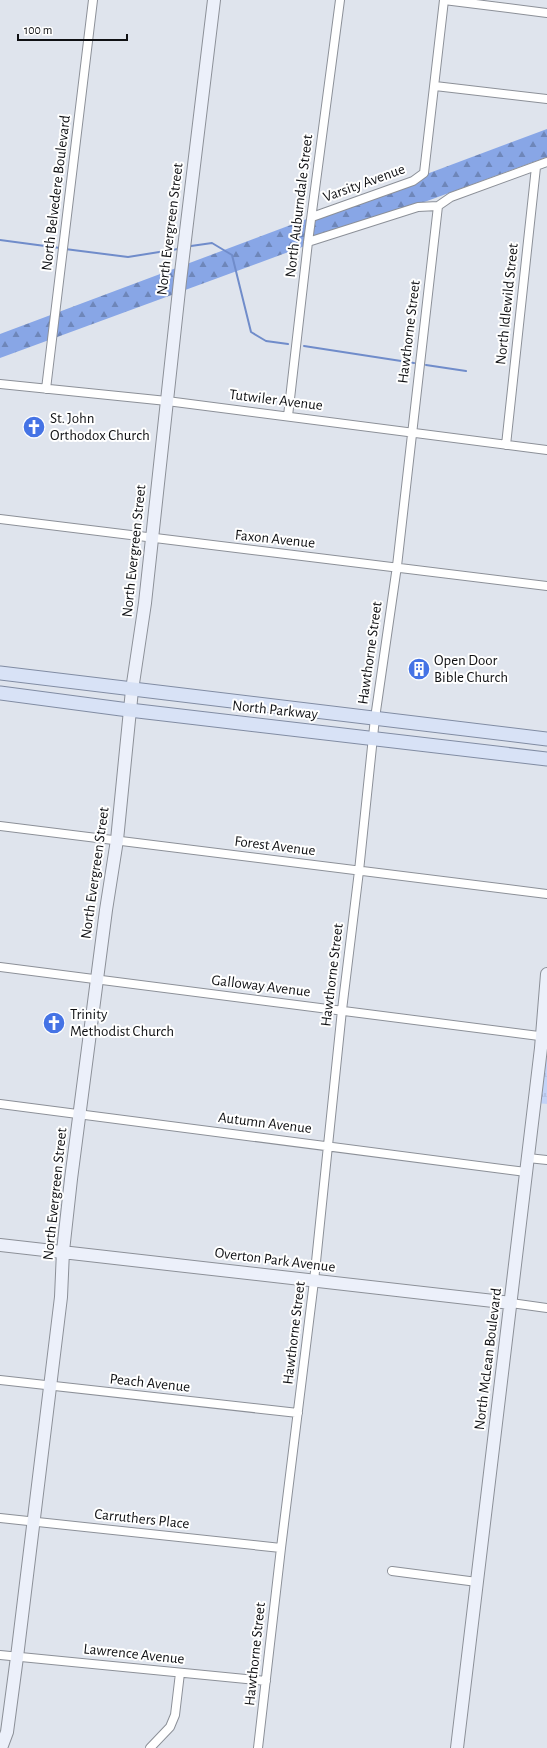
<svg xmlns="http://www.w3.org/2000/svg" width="547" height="1748" font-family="'Alegreya Sans',sans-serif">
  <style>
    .forest { fill: url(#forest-firs) }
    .park { fill: url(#park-tufts) }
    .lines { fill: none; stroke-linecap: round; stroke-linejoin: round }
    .stream { stroke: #708cca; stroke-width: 2 }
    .street-casing { stroke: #8c9098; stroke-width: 10 }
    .secondary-casing { stroke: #8c9098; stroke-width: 14 }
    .primary-casing { stroke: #818ca3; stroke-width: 15 }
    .street { stroke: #fff; stroke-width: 8 }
    .secondary { stroke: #ecf0fa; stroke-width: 12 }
    .primary { stroke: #d8e2f6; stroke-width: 13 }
    .labels { text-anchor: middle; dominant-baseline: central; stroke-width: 4; stroke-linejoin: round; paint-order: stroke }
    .street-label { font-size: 15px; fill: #0f1013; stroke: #fff }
    .poi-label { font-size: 15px; fill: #0f1013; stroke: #fff; text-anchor: start }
  </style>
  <defs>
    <pattern id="forest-firs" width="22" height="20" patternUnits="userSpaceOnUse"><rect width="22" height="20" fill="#88a6e6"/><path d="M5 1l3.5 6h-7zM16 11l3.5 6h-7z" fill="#6e86b9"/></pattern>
    <pattern id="park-tufts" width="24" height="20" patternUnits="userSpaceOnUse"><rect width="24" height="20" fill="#c2d3f7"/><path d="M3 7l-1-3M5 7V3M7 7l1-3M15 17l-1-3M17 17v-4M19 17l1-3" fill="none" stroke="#a6b4d3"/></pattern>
  </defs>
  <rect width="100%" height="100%" fill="#dfe4ed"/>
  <path class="forest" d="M547 129V157L0 358V334Z"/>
  <path class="park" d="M547 1032V1104L537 1103Z"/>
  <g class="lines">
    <path class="stream" d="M0 240 60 248
      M191 246 212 243 232 255 251 332 266 341 288 344
      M65 249 128 257 178 249
      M304 346 414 363
      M426 365 466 371"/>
    <g class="street-casing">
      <path id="street" d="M444 0 547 13
        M435 86 547 99
        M312 217 413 181 424 173 444 0
        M308 242 418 207 438 206 451 197 547 162
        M0 384 167 401 547 450
        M46 389 93 0
        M288 416 308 242 340 0
        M506 445 536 167
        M0 519C182 543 365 562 547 586
        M0 826 547 894
        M0 967 547 1037
        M0 1104 526 1172
        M528 1158 547 1160
        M511 1303 547 1308
        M0 1380 298 1413
        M0 1518 281 1548
        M392 1571 477 1582
        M0 1655 266 1681
        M150 1748 170 1727 175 1715 180 1673
        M258 1748 281 1548 314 1281 342 1010 359 871 375 718 397 566 438 206"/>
    </g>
    <g class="secondary-casing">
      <path id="secondary" d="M0 1245 511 1303
        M1 1748 7 1732 17 1657 61 1297 63 1251 71 1179 106 910 117 840 132 690 145 603 180 281 214 0
        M457 1748 541 1048 547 974"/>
    </g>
    <g class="primary-casing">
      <path id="primary" d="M0 673 547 739
        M0 693 121 709 547 759"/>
    </g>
    <use href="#street" class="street"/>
    <use href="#secondary" class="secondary"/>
    <use href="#primary" class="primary"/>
  </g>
  <defs>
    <g id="church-disc" transform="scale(1.15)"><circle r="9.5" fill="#4573e5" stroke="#fff"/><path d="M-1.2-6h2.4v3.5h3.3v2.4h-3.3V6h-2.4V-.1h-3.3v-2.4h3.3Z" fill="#fff"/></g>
    <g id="building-disc" transform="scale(1.15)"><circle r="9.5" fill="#4573e5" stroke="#fff"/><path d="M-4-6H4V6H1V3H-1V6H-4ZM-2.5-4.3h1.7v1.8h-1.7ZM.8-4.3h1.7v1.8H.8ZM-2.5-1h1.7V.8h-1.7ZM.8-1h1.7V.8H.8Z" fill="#fff"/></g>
  </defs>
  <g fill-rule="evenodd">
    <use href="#church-disc" x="34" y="427"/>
    <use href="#building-disc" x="419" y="669"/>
    <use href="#church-disc" x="54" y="1023"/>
  </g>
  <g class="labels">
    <g class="street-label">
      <text transform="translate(364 183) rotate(-20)">Varsity Avenue</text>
      <text transform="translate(56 193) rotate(-83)">North Belvedere Boulevard</text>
      <text transform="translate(299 206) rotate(-83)">North Auburndale Street</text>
      <text transform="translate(170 229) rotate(-83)">North Evergreen Street</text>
      <text transform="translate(507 304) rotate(-84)">North Idlewild Street</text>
      <text transform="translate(409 332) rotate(-83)">Hawthorne Street</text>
      <text transform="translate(276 400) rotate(7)">Tutwiler Avenue</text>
      <text transform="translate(275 539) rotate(6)">Faxon Avenue</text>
      <text transform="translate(134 551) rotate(-84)">North Evergreen Street</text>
      <text transform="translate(370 653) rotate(-82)">Hawthorne Street</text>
      <text transform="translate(275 710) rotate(6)">North Parkway</text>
      <text transform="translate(275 846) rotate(7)">Forest Avenue</text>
      <text transform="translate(95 873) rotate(-82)">North Evergreen Street</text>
      <text transform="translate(332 975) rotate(-83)">Hawthorne Street</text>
      <text transform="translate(261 986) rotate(7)">Galloway Avenue</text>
      <text transform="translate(265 1123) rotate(7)">Autumn Avenue</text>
      <text transform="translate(55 1194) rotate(-84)">North Evergreen Street</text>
      <text transform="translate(275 1260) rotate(7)">Overton Park Avenue</text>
      <text transform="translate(294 1333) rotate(-83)">Hawthorne Street</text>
      <text transform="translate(488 1359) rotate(-83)">North McLean Boulevard</text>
      <text transform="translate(150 1383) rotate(6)">Peach Avenue</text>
      <text transform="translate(142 1519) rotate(6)">Carruthers Place</text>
      <text transform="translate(134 1654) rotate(6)">Lawrence Avenue</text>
      <text transform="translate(255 1654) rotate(-84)">Hawthorne Street</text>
    </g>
    <g class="poi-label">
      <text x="50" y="418">St. John<tspan x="50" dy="17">Orthodox Church</tspan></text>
      <text x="434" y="660">Open Door<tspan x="434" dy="17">Bible Church</tspan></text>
      <text x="70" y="1014">Trinity<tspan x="70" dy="17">Methodist Church</tspan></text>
    </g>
  </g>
  <path d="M18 34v6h109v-6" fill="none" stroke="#0f1013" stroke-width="2"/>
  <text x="24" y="34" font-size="12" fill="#0f1013" stroke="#ffffff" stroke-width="3" paint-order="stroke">100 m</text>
</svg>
